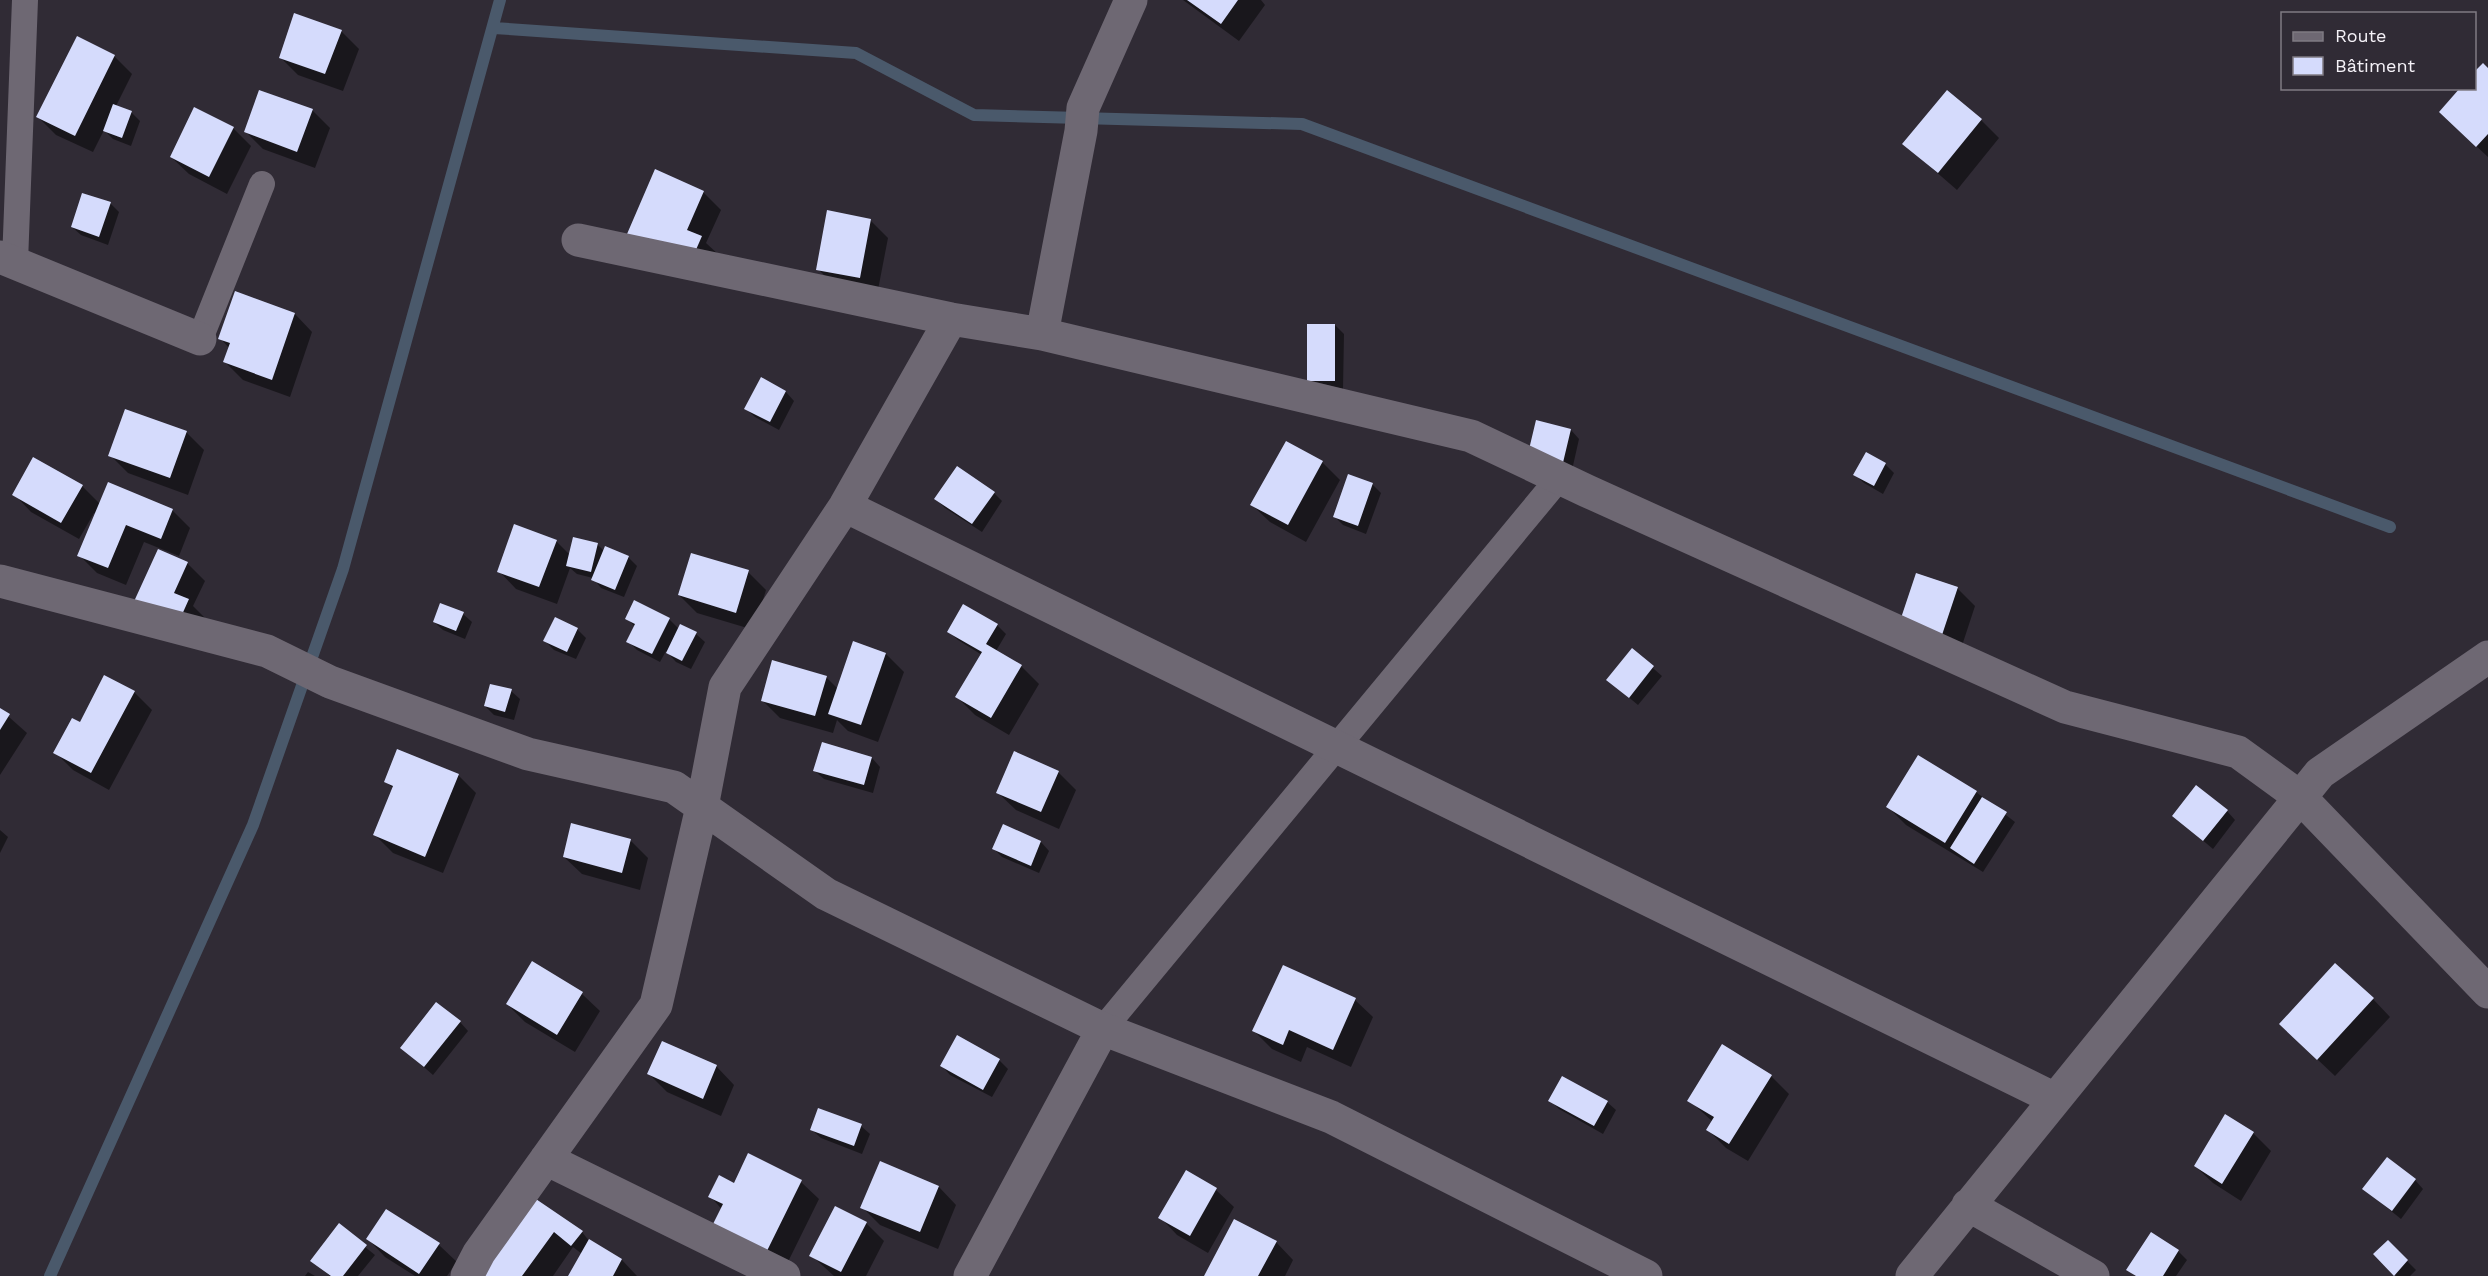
<svg xmlns="http://www.w3.org/2000/svg" width="2488" height="1276" font-family="'Work Sans',sans-serif">
  <style>
    .shadow { fill: #0007 }
    .lines { fill: none; stroke-linecap: round; stroke-linejoin: round }
    .stream { stroke: #4a596b; stroke-width: 12 }
    .building { fill: #d5dbfc }
    .lane { stroke: #6e6873; stroke-width: 26 }
    .street { stroke: #6e6873; stroke-width: 33 }
  </style>
  <rect width="100%" height="100%" fill="#302b35"/>
  <path class="shadow" d="M1183 0H1261L1265 5 1239 41Z
    M341 31 359 49 343 91 298 75 280 57Z
    M114 56 132 74 116 106 131 112 140 121 131 146 113 139 104 130 93 152 56 135 38 117Z
    M2488 70V157L2458 129 2474 88Z
    M312 110 330 128 315 168 263 149 245 131Z
    M1981 120 1999 138 1957 190 1904 144Z
    M233 128 251 146 227 194 189 174 171 157Z
    M703 192 721 210 706 243 719 255 706 284 643 258Z
    M110 203 119 212 108 245 81 235 72 227Z
    M870 220 888 238 877 295 836 287 818 269Z
    M295 314 312 332 290 397 243 380 225 362 230 349 220 338Z
    M1335 325 1344 334 1343 389 1308 380Z
    M762 379 786 392 794 401 779 430 755 417 746 409Z
    M1571 430 1579 439 1570 479 1536 470Z
    M186 432 204 450 188 495 128 473 110 455Z
    M1322 462 1340 480 1306 542 1270 522 1252 505Z
    M1885 464 1894 473 1883 494 1864 483 1855 475Z
    M1372 484 1381 493 1366 534 1343 525 1335 517Z
    M82 486 100 504 172 510 190 528 179 556 144 542 126 585 97 573 79 555 96 514 94 513 79 539 31 512 14 494Z
    M994 493 1002 501 982 532 945 508 936 499Z
    M556 541 570 555 597 544 604 551 628 557 637 566 624 597 601 588 593 578 577 574 570 568 557 604 516 589 499 571Z
    M187 563 205 581 193 606 206 619 151 626Z
    M748 572 766 590 754 630 697 613 679 595Z
    M1957 588 1975 606 1955 667 1915 653Z
    M964 606 997 625 1006 634 996 651 1021 666 1039 684 1009 735 975 715 957 697 982 655 958 640 949 632Z
    M463 614 472 622 465 639 443 630 434 622Z
    M627 618 669 619 679 629 696 634 705 642 691 669 676 662 666 651 660 662 637 650 628 641 635 627Z
    M577 629 586 638 576 659 554 650 545 641Z
    M1632 650 1662 676 1638 705 1608 680Z
    M886 654 904 672 878 742 848 731 837 720 833 733 780 718 763 701 826 677 838 689Z
    M511 691 520 699 514 720 494 715 485 706Z
    M134 692 152 710 109 790 73 770 55 752 81 724Z
    M0 709 27 733 0 775Z
    M872 758 880 767 873 793 824 779 815 771Z
    M1058 772 1076 790 1059 829 1016 810 998 793Z
    M458 775 476 793 443 873 393 853 375 835 394 789 386 782Z
    M1976 792 2015 822 1983 872 1906 825 1888 807Z
    M2227 811 2235 820 2213 849 2174 816Z
    M0 830 8 837 0 853Z
    M630 840 648 858 640 890 582 874 564 857Z
    M1041 842 1049 851 1039 873 1002 857 994 849Z
    M533 963 582 994 600 1011 575 1052 525 1022 507 1004Z
    M1283 967 1355 1000 1373 1017 1351 1067 1307 1047 1301 1062 1272 1049 1254 1031Z
    M2373 999 2390 1017 2335 1076 2299 1042Z
    M460 1022 468 1031 433 1075 402 1048Z
    M663 1043 717 1067 734 1085 721 1116 667 1092 649 1074Z
    M999 1060 1008 1069 992 1097 950 1075 942 1066Z
    M1771 1076 1789 1094 1748 1161 1726 1148 1708 1130 1713 1122 1689 1100Z
    M1550 1100 1607 1102 1616 1110 1603 1134 1559 1109Z
    M861 1126 870 1134 862 1154 821 1138 812 1130Z
    M2253 1133 2271 1151 2241 1201 2213 1183 2195 1166Z
    M749 1155 801 1182 819 1199 781 1276 710 1196 735 1185Z
    M1186 1172 1216 1190 1234 1207 1208 1253 1177 1235 1160 1217Z
    M2415 1180 2423 1189 2401 1219 2364 1189Z
    M939 1187 956 1205 938 1249 880 1225 862 1207Z
    M530 1197 582 1232 590 1242 622 1260 637 1276H570L582 1254 573 1247 553 1276H483Z
    M866 1223 884 1241 866 1276H834L811 1255Z
    M339 1226 375 1255 358 1276H330L312 1261Z
    M368 1239 439 1245 457 1262 447 1276H415L385 1257Z
    M1276 1242 1293 1260 1285 1276H1206Z
    M2388 1242 2416 1270 2410 1276H2396L2375 1255Z
    M2178 1251 2187 1260 2176 1276H2135L2128 1269Z
    M308 1272 315 1276H305Z"/>
  <g class="lines">
    <path class="stream" d="M494 28 856 53 974 115 1302 124 2390 527
      M50 1276 253 825 343 569 500 0"/>
  </g>
  <path class="building" d="M1187 0H1238L1221 24Z
    M294 13 342 30 325 74 279 58Z
    M77 36 115 55 75 136 36 117Z
    M2483 63 2488 68V134L2476 147 2439 112 2460 88H2474V72Z
    M259 90 313 109 297 152 244 132Z
    M1947 90 1982 119 1938 173 1902 144Z
    M113 104 132 111 122 138 103 131Z
    M194 107 234 127 209 177 170 157Z
    M655 169 704 191 687 230 702 236 688 268 624 241Z
    M82 193 111 202 99 237 71 227Z
    M827 210 871 219 860 278 816 270Z
    M235 291 295 313 272 380 223 362 230 343 218 339Z
    M1307 324H1335V381H1307Z
    M761 377 786 391 770 422 744 409Z
    M125 409 187 431 170 478 108 456Z
    M1536 420 1571 429 1561 471 1526 462Z
    M1286 441 1323 461 1288 525 1250 505Z
    M1866 452 1886 463 1874 486 1853 475Z
    M33 457 83 485 61 523 12 495Z
    M957 466 995 492 972 524 934 499Z
    M1348 474 1373 483 1358 526 1333 517Z
    M108 482 173 509 161 539 126 525 108 568 77 556Z
    M514 524 557 540 539 587 497 572Z
    M573 537 598 543 591 572 566 566Z
    M605 546 629 556 615 590 591 580Z
    M158 549 188 562 174 593 189 599 176 628 131 608Z
    M691 553 749 570 736 613 678 595Z
    M1916 573 1958 587 1937 650 1895 636Z
    M634 600 670 618 652 654 626 642 635 624 625 619Z
    M440 603 464 612 456 631 433 622Z
    M963 604 998 624 986 644 1022 665 991 718 955 697 982 652 947 632Z
    M555 617 578 628 567 652 543 641Z
    M680 624 697 632 682 661 666 653Z
    M853 641 886 653 861 725 828 714Z
    M1632 648 1654 666 1629 698 1606 680Z
    M772 660 827 676 815 716 761 701Z
    M104 675 135 691 91 773 53 753 72 718 80 722Z
    M490 684 512 689 505 712 484 706Z
    M0 708 10 714 0 730Z
    M822 742 872 757 864 785 813 771Z
    M397 749 459 774 425 857 373 835 393 786 384 782Z
    M1014 751 1059 771 1041 812 996 793Z
    M1918 755 1977 791 1945 843 1886 807Z
    M2196 785 2228 810 2203 841 2172 816Z
    M1982 797 2007 812 1974 864 1950 848Z
    M571 823 631 839 622 873 563 857Z
    M1003 824 1041 841 1031 866 992 849Z
    M532 961 583 992 557 1035 506 1004Z
    M2335 963 2374 998 2317 1060 2279 1024Z
    M1283 965 1356 998 1333 1050 1289 1030 1283 1045 1252 1031Z
    M436 1002 461 1021 424 1067 400 1048Z
    M957 1035 1000 1059 983 1090 940 1066Z
    M662 1041 717 1065 703 1099 647 1074Z
    M1722 1044 1772 1075 1729 1144 1706 1130 1714 1117 1687 1101Z
    M1562 1076 1608 1101 1594 1126 1548 1101Z
    M818 1108 862 1124 854 1146 810 1130Z
    M2225 1114 2254 1132 2222 1184 2194 1166Z
    M748 1153 802 1180 760 1265 706 1238 723 1204 708 1197 719 1175 734 1183Z
    M2387 1157 2416 1179 2392 1211 2362 1189Z
    M880 1161 939 1186 920 1232 860 1208Z
    M1186 1170 1217 1188 1190 1236 1158 1218Z
    M530 1195 583 1231 571 1246 554 1232 522 1276H482Z
    M835 1206 867 1222 841 1272 809 1256Z
    M386 1209 440 1243 419 1274 366 1239Z
    M1234 1219 1277 1241 1258 1276H1204Z
    M339 1223 367 1245 343 1276H331L310 1261Z
    M2151 1232 2179 1250 2163 1276H2136L2126 1270Z
    M589 1239 622 1259 613 1276H568Z
    M2388 1240 2408 1260 2394 1276 2373 1254Z"/>
  <g class="lines">
    <path class="lane" d="M15 262 25 0
      M200 339 262 184
      M1103 1029 1560 477"/>
    <path class="street" d="M578 240 951 319 1042 334 1471 436 1587 491 2065 707 2238 752 2300 797 2488 992
      M0 257 200 339
      M1042 334 1081 131 1083 108 1131 0
      M845 506 2055 1099
      M0 581 267 651 330 682 528 754 674 787 826 894 1103 1029 1331 1117 1646 1276
      M546 1159 784 1276
      M1968 1205 2093 1276
      M467 1276 479 1253 656 1005 702 807 725 687 845 506 951 319
      M970 1276 1103 1029
      M1912 1276 2320 773 2488 657"/>
  </g>
  <rect x="2281" y="12" width="195" height="78" fill="#302b35" stroke="#7f7b83" stroke-width="1.5"/>
  <rect x="2293" y="32" width="30" height="9" fill="#6e6873" stroke="#7f7b83" stroke-width="1.5"/>
  <text x="2335" y="42" font-size="18" fill="#f5f2f8">Route</text>
  <rect x="2293" y="57" width="30" height="18" fill="#d5dbfc" stroke="#7f7b83" stroke-width="1.5"/>
  <text x="2335" y="72" font-size="18" fill="#f5f2f8">Bâtiment</text>
</svg>
